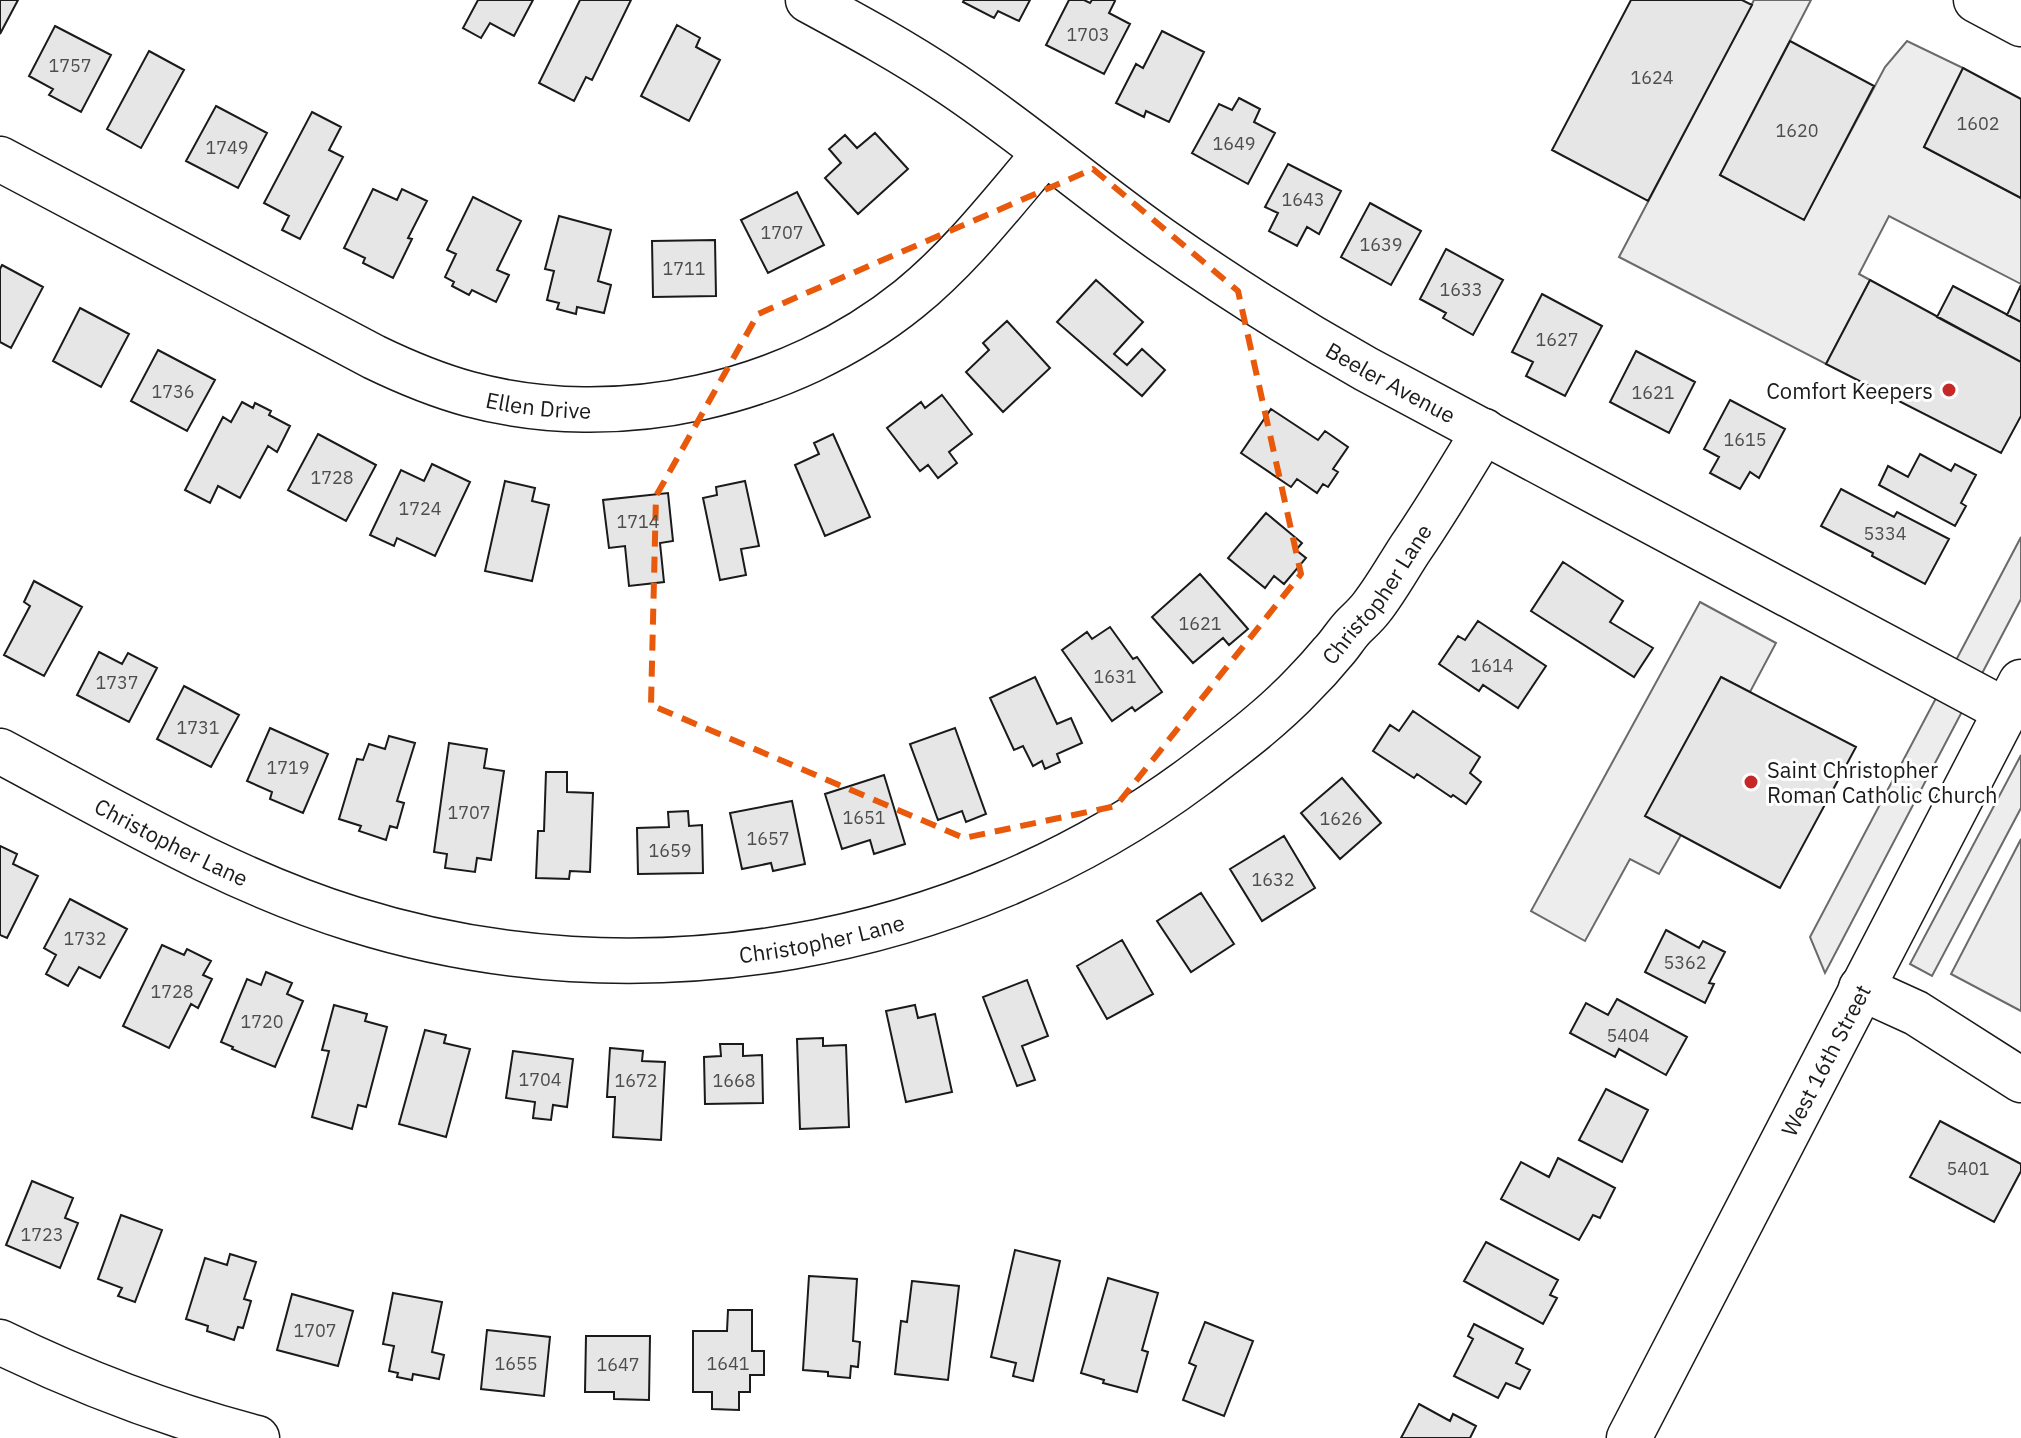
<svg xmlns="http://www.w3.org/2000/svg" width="2021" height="1438" font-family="'IBM Plex Sans',sans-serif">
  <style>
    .built { fill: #ededed; stroke: #6a6a6a; stroke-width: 2 }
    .building { fill: #e6e6e6; stroke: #1a1a1a; stroke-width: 2 }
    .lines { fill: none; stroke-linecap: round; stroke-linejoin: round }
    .minor-casing { stroke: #1a1a1a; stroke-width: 47 }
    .major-casing { stroke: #1a1a1a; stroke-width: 47 }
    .minor { stroke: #fff; stroke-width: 44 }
    .major { stroke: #fff; stroke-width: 44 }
    .marked { fill: none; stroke: #e8590c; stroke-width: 6; stroke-dasharray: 16 10; stroke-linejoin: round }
    .poi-dot { fill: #c62828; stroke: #fff; stroke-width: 3 }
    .labels { text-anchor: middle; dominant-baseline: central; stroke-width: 6; stroke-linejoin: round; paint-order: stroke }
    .number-label { font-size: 18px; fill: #4d4d4d }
    .street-label { font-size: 22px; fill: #1a1a1a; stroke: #fff }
    .poi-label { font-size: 22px; fill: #1a1a1a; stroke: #fff; text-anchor: end }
  </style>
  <rect width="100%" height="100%" fill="#fff"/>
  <path class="built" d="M1754 0H1811L1720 175 1804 219 1885 67 1907 41 1963 68 1924 147 2021 198V284L1889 216 1859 274 1870 280 1826 364 1619 257Z
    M2021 537V599L1825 973 1810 937Z
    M1700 602 1776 643 1750 692 1721 677 1646 816 1681 835 1659 874 1630 859 1585 941 1531 911Z
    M2021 755V808L1932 976 1910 964Z
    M2021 839V1011L1951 974Z"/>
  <path class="building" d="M0 0H18L0 34Z
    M478 0H533L514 36 490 23 481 38 463 28Z
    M580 0H631L592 80 586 77 574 101 539 83Z
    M964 0H1030L1019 21 998 11 994 18 963 2Z
    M1069 0H1084L1090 3 1092 0H1114L1115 1 1109 13 1130 24 1104 74 1046 45Z
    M1631 0H1742L1752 5 1648 201 1552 150Z
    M677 25 700 38 696 47 720 60 689 121 641 96Z
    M55 26 111 55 81 112 49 95 53 89 29 76Z
    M1162 31 1204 52 1169 122 1146 111 1144 117 1116 103 1136 64 1143 68Z
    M1790 41 1874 86 1804 220 1720 175Z
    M149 51 184 70 141 148 107 129Z
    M1963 68 2021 99V198L1924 147Z
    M1239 98 1260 109 1254 122 1275 133 1248 184 1192 153 1219 104 1232 110Z
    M216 106 267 133 238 188 186 161Z
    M312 112 341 127 329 150 343 157 300 239 282 230 289 216 264 203Z
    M875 133 908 169 858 214 825 178 841 163 829 149 845 135 857 148Z
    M1288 164 1341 191 1319 234 1307 227 1297 246 1269 231 1278 213 1265 207Z
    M373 189 397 200 402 189 427 201 408 238 412 239 393 278 363 263 365 258 344 248Z
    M797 192 824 245 768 273 741 220Z
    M473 197 521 221 497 270 509 275 496 302 472 290 469 295 452 286 454 282 445 277 456 254 447 250Z
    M1370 203 1421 231 1391 285 1341 257Z
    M559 216 611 230 598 281 611 285 604 313 577 307 576 314 557 309 559 303 547 300 554 271 545 269Z
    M715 240 716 296 653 297 652 241Z
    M1446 249 1503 280 1473 335 1443 318 1446 313 1420 299Z
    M2 265 43 287 11 348 0 342V269Z
    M1096 280 1143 322 1114 354 1127 365 1142 349 1165 370 1142 396 1057 322Z
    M1870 280 2021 362V416L2001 453 1826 364Z
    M2021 285V322L2007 315Z
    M1953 286 2021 322V362L1937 317Z
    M1542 294 1602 326 1565 396 1526 376 1533 362 1512 352Z
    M80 308 129 334 101 387 53 361Z
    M1007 321 1050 368 1003 412 966 372 989 350 983 343Z
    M158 350 215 380 187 431 131 401Z
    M1636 351 1695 382 1669 433 1610 402Z
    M942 395 972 434 949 452 957 463 938 478 928 465 920 471 887 428 921 402 925 408Z
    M1730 400 1785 429 1759 478 1750 472 1740 489 1710 473 1719 457 1704 449Z
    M242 402 253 408 255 403 271 411 269 415 290 426 277 452 268 446 240 498 218 486 210 503 185 490 223 417 231 422Z
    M1271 409 1318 440 1325 431 1348 447 1333 469 1338 472 1328 487 1323 484 1317 493 1297 479 1291 487 1241 453Z
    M318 434 376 465 346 521 288 490Z
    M833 434 870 517 825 536 795 465 819 454 814 443Z
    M1920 454 1951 471 1955 464 1976 475 1961 503 1966 506 1955 526 1879 485 1888 466 1908 477Z
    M432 464 470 482 435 556 397 538 394 546 370 535 401 470 424 481Z
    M505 481 535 488 532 501 549 505 532 581 485 571Z
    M745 481 759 546 741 549 746 575 720 580 703 498 717 495 716 487Z
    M1841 489 1894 517 1897 512 1949 539 1925 584 1872 556 1873 553 1821 526Z
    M668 493 673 541 660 543 664 582 629 586 625 546 609 548 603 500Z
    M1266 513 1302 543 1296 550 1306 558 1284 584 1274 576 1265 588 1228 558Z
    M1563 562 1623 601 1610 622 1653 648 1634 677 1531 611Z
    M1200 574 1248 629 1229 645 1223 638 1193 663 1152 617Z
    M34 581 82 607 44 676 4 655 30 606 24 602Z
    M1478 621 1546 666 1518 708 1483 685 1479 691 1439 664 1458 636 1465 640Z
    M1110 627 1133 659 1137 657 1162 692 1135 711 1132 707 1112 721 1062 650 1087 632 1092 639Z
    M99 652 122 664 128 653 157 668 129 722 77 695Z
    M1035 677 1057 724 1071 718 1082 743 1057 754 1060 762 1045 769 1042 761 1033 766 1023 746 1014 750 990 698Z
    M1721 677 1856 747 1780 888 1645 816Z
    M184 686 239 715 211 767 157 739Z
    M1413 711 1480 757 1470 773 1481 782 1466 804 1453 795 1451 797 1417 774 1414 778 1373 751 1390 725 1399 731Z
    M270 728 328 754 303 813 270 799 272 792 247 781Z
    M955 728 986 814 966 822 962 811 938 820 910 744Z
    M389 736 415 743 397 801 404 803 397 828 390 826 386 840 359 831 361 826 339 819 357 759 363 760 369 744 385 749Z
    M449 743 487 749 484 768 504 771 491 860 477 858 475 872 445 868 447 854 434 852Z
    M546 772H567V792L593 793 590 872 570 871 569 879 536 878 538 831H544Z
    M884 775 905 844 874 854 870 840 842 849 825 794Z
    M1342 778 1381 823 1340 859 1301 813Z
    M792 801 805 864 773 871 771 863 742 869 730 813Z
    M688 811 689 826 702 825 703 873 638 874 637 828 669 827 668 812Z
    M1284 836 1315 888 1262 921 1230 869Z
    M0 846 17 854 13 864 38 876 7 938 0 935Z
    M1201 893 1234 944 1191 972 1157 921Z
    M70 899 127 929 100 978 79 967 68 986 46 974 56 955 44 948Z
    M1666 930 1699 948 1703 941 1725 952 1709 983 1714 984 1705 1003 1645 972Z
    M1122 940 1153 994 1107 1019 1077 966Z
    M162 945 184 955 187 949 211 961 203 975 212 979 198 1008 191 1004 169 1048 123 1026Z
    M266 972 292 983 287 994 303 1001 275 1067 232 1049 233 1047 221 1042 247 979 261 985Z
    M1027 980 1048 1036 1022 1046 1035 1080 1017 1086 983 997Z
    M1617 999 1687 1037 1666 1075 1619 1049 1615 1057 1570 1033 1586 1003 1608 1015Z
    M334 1005 367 1014 365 1021 387 1027 366 1107 358 1105 352 1129 312 1117 329 1051 322 1050Z
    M915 1005 918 1018 935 1014 952 1092 906 1102 886 1011Z
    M425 1030 446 1035 444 1043 470 1049 446 1137 399 1124Z
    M823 1038V1046L846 1045 849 1127 800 1129 797 1039Z
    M720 1044H743V1056L762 1055 763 1103 705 1104 704 1057 721 1056Z
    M610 1048 643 1051 642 1061 665 1062 661 1140 613 1137 615 1097H607Z
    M513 1051 573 1059 567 1107 553 1105 551 1120 533 1118 535 1102 506 1098Z
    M1606 1089 1648 1110 1622 1162 1579 1140Z
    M1940 1121 2021 1164V1171L1994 1222 1910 1177Z
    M1558 1158 1615 1188 1600 1218 1593 1215 1579 1240 1501 1199 1521 1162 1549 1177Z
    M32 1181 73 1198 65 1218 78 1223 60 1268 6 1245Z
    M121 1215 162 1230 135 1302 118 1296 122 1288 98 1279Z
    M1486 1242 1558 1280 1550 1295 1557 1298 1543 1324 1464 1281Z
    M1015 1250 1060 1261 1033 1381 1013 1376 1016 1363 991 1357Z
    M230 1254 256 1262 244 1299 251 1301 243 1328 238 1327 234 1340 207 1331 208 1326 186 1319 205 1258 227 1265Z
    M809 1276 857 1279 853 1341 860 1342 858 1367 851 1366 850 1378 828 1376V1372L803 1370Z
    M1108 1278 1158 1293 1142 1350 1148 1352 1137 1392 1103 1383 1104 1380 1081 1373Z
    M912 1281 959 1286 948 1380 895 1374 901 1321 907 1322Z
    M393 1293 442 1302 432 1352 444 1355 439 1379 413 1374 412 1380 397 1377 398 1373 389 1371 394 1346 383 1344Z
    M292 1294 353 1311 338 1366 277 1350Z
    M728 1310H752V1351H764V1375H750V1392H739V1410L712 1409V1392H693V1331H727Z
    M1205 1322 1253 1341 1224 1416 1183 1400 1196 1366 1189 1363Z
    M1474 1324 1523 1349 1516 1363 1530 1370 1520 1389 1506 1383 1498 1398 1454 1376 1473 1339 1468 1336Z
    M487 1330 550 1337 544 1396 481 1389Z
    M586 1336H650L649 1400 614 1399V1392H585Z
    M1419 1404 1450 1421 1453 1414 1476 1426 1470 1438H1401Z"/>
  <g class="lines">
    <g class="minor-casing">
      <g id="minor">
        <path id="s1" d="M808 0C856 26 904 52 950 83 1022 131 1089 189 1160 239 1227 286 1295 329 1366 369L2006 711"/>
        <path id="s2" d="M0 159 374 357C405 372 436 385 469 394 618 434 790 395 909 299 961 257 1002 203 1045 153"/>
        <path id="s3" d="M0 751C115 812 228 880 353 919 636 1008 959 952 1196 775 1233 747 1271 719 1303 685 1313 675 1323 664 1332 653 1340 645 1346 634 1354 626 1360 620 1366 615 1372 607 1386 589 1397 569 1410 549 1436 511 1460 471 1484 431"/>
        <path d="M1861 988 1916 1013 2021 1080"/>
        <path d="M0 1342C82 1382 169 1415 257 1438"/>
        <path id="s4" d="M1629 1438 2021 682"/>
      </g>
    </g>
    <g class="major-casing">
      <path id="major" d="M1976 0 2021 24"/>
    </g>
    <use href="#minor" class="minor"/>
    <use href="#major" class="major"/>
  </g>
  <path class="marked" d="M1093 169 1238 291 1301 574 1116 806 964 838 651 705 656 496 758 314Z"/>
  <g class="poi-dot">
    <circle cx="1949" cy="390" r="8"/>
    <circle cx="1751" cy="782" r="8"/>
  </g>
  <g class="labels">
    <g class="number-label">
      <text x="1088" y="34">1703</text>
      <text x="70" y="65">1757</text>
      <text x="1652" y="77">1624</text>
      <text x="1978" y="123">1602</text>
      <text x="1797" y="130">1620</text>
      <text x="1234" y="143">1649</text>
      <text x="227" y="147">1749</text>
      <text x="1303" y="199">1643</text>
      <text x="782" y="232">1707</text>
      <text x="1381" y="244">1639</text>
      <text x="684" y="268">1711</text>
      <text x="1461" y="289">1633</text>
      <text x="1557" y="339">1627</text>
      <text x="173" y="391">1736</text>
      <text x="1653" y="392">1621</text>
      <text x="1745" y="439">1615</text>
      <text x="332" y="477">1728</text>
      <text x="420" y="508">1724</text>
      <text x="638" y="521">1714</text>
      <text x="1885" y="533">5334</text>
      <text x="1200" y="623">1621</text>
      <text x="1492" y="665">1614</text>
      <text x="1115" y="676">1631</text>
      <text x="117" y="682">1737</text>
      <text x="198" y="727">1731</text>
      <text x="288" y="767">1719</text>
      <text x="469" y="812">1707</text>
      <text x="864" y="817">1651</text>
      <text x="1341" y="818">1626</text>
      <text x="768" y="838">1657</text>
      <text x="670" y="850">1659</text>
      <text x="1273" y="879">1632</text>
      <text x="85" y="938">1732</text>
      <text x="1685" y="962">5362</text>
      <text x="172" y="991">1728</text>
      <text x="262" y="1021">1720</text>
      <text x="1628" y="1035">5404</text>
      <text x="540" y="1079">1704</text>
      <text x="636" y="1080">1672</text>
      <text x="734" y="1080">1668</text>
      <text x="1968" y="1168">5401</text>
      <text x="42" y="1234">1723</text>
      <text x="315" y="1330">1707</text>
      <text x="516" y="1363">1655</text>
      <text x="728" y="1363">1641</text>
      <text x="618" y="1364">1647</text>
    </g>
    <g class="street-label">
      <text stroke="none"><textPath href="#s1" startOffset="698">Beeler Avenue</textPath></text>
      <text stroke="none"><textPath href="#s2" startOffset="596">Ellen Drive</textPath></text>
      <text stroke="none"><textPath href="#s3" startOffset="1536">Christopher Lane</textPath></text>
      <text stroke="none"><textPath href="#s3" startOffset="194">Christopher Lane</textPath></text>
      <text stroke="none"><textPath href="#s3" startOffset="866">Christopher Lane</textPath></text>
      <text stroke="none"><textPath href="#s4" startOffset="426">West 16th Street</textPath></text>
    </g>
    <g class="poi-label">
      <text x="1933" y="390">Comfort Keepers</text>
      <text x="1767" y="769" text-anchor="start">Saint Christopher<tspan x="1767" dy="25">Roman Catholic Church</tspan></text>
    </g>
  </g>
</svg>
